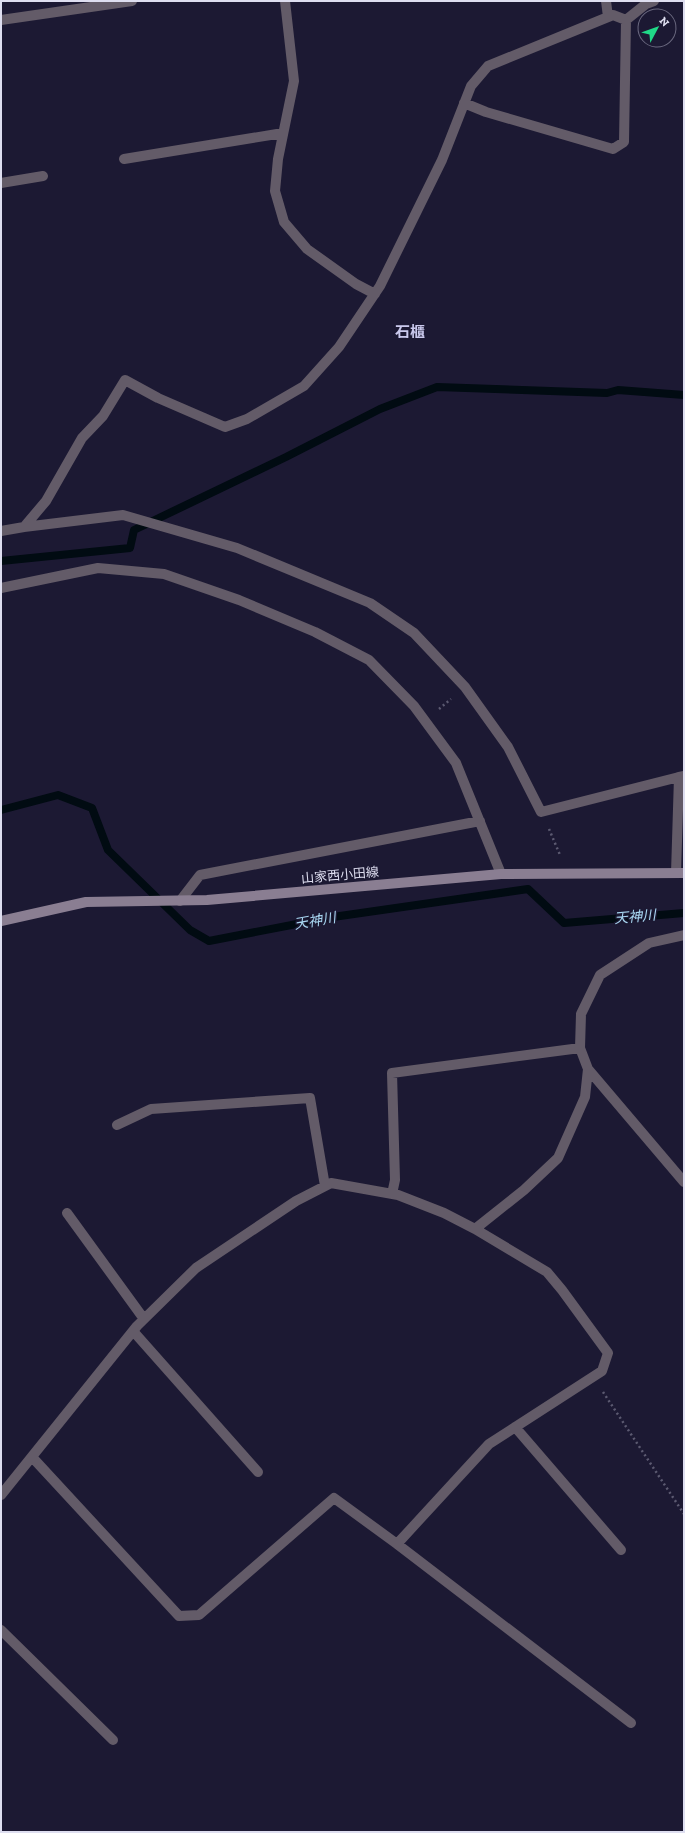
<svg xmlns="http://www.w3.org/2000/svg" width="685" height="1833" font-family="'Zilla Slab','Noto Sans JP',serif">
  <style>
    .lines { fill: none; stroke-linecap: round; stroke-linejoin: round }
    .stream { stroke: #010b12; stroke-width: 8 }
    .path { stroke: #5c5a71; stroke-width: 2.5; stroke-dasharray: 2 3; stroke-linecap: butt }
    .street { stroke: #635b68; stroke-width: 10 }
    .secondary { stroke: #8a7e92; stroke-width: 10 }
    .labels { text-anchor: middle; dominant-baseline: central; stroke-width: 3; stroke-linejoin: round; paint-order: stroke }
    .street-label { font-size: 13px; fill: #dedef0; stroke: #1c1933 }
    .water-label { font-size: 14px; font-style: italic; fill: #a8d6f1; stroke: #1c1933 }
    .quarter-label { font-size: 15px; font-weight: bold; fill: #cac9ed; stroke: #1c1933 }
  </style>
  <rect width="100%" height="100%" fill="#1c1933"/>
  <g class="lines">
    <path class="stream" d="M1 561 130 548 134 530 286 457 380 409 437 387 607 393 618 390 684 395
      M1 810 58 795 92 808 108 850 190 930 209 941 333 917 528 889 564 923 684 913"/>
    <path class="path" d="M439 709 451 699
      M549 829 560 855
      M603 1392 684 1514"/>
    <path class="street" d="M285 1 294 81 278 159 275 191 284 222 307 249 356 284 375 294
      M606 1 608 17
      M1 20 132 1
      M464 103 486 112 613 149 624 142 626 20
      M124 159 283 133
      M1 183 43 176
      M24 527 123 515 237 548 370 603 414 633 465 687 508 747 541 812 679 777
      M1 531 24 527 46 501 82 438 103 416 125 380 158 398 225 427 247 419 304 386 339 347 380 286 442 160 471 86 488 66 613 15 626 20 646 4 654 1
      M1 588 98 568 164 574 239 600 315 632 369 660 414 706 456 763 501 874
      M676 873 679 777 684 776
      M180 901 200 875 480 821
      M588 1069 684 1182
      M117 1125 151 1109 310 1098 325 1186
      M392 1194 395 1180 392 1073 580 1048
      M67 1213 144 1319
      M475 1229 524 1190 558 1158 585 1097 588 1069 580 1048 581 1014 600 975 649 943 684 935
      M133 1331 258 1472
      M515 1427 621 1550
      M32 1457 179 1616 199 1615 334 1498 397 1544 631 1723
      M1 1495 137 1326 196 1268 296 1201 331 1183 398 1195 444 1213 475 1229 547 1272 562 1290 608 1353 602 1371 489 1444 397 1544
      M1 1630 113 1740"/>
    <path class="secondary" d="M1 921 86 902 207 900 501 874 684 873"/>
  </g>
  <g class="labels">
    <g class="street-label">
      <text transform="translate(340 875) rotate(-5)">山家西小田線</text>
    </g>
    <g class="water-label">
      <text transform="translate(635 917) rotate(-5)">天神川</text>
      <text transform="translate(315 921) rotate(-10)">天神川</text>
    </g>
    <g class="quarter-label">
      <text x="410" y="332">石櫃</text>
    </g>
  </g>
  <rect width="685" height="1833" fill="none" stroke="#dedef0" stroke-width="4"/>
  <g transform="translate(657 28) rotate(49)"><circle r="19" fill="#1c1933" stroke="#6a687f"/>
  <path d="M0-3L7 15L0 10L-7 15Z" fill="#20d887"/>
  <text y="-6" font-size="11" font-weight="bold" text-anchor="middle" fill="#dedef0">N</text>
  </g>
</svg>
